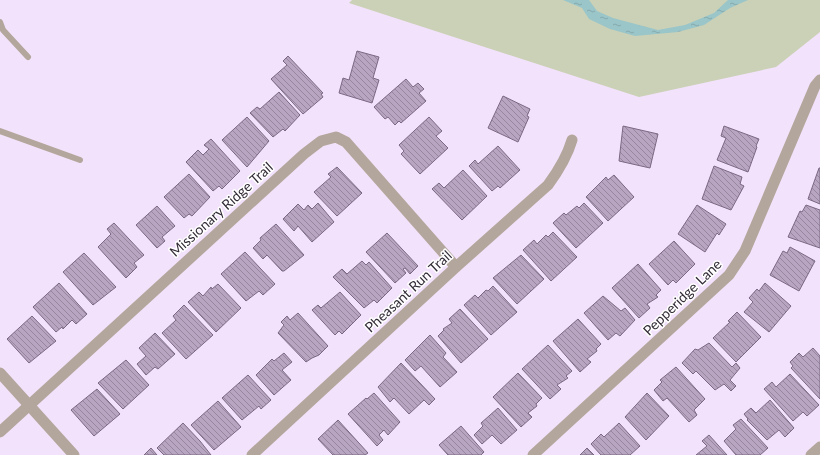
<svg xmlns="http://www.w3.org/2000/svg" width="820" height="455" font-family="Lato,sans-serif">
  <style>
    .park { fill: #cad1b6 }
    .water { fill: url(#water-ripples) }
    .building { fill: url(#building-back-hatch); stroke: #7b6884 }
    .lines { fill: none; stroke-linecap: round; stroke-linejoin: round }
    .service { stroke: #b3a69c; stroke-width: 6 }
    .minor { stroke: #b3a69c; stroke-width: 11 }
    .tertiary { stroke: #b3a69c; stroke-width: 11 }
    .labels { text-anchor: middle; dominant-baseline: central; stroke-width: 3; stroke-linejoin: round; paint-order: stroke }
    .street-label { font-size: 14px; fill: #332b37; stroke: #fff }
  </style>
  <defs>
    <pattern id="water-ripples" width="26" height="14" patternUnits="userSpaceOnUse"><rect width="26" height="14" fill="#9ac5c9"/><path d="M2 4q2-2 4 0t4 0M15 11q2-2 4 0t4 0" fill="none" stroke="#85a9ad"/></pattern>
    <pattern id="building-back-hatch" width="6" height="6" patternUnits="userSpaceOnUse"><rect width="6" height="6" fill="#b8a5c2"/><path d="M-1 5l2 2M0 0l6 6M5-1l2 2" fill="none" stroke="#96879e"/></pattern>
  </defs>
  <rect width="100%" height="100%" fill="#f3e2fb"/>
  <path class="park" d="M352 0H820V32L776 67 639 97 349 3Z"/>
  <path class="water" d="M563 0H589L597 11 613 18 658 30 685 25 714 13 728 0H748L730 8 704 25 678 32 635 36 610 29 589 19 582 8Z"/>
  <path class="building" d="M357 51 379 57 373 78 379 80 372 103 339 93 343 78 349 80Z
    M288 56 323 93 321 94 323 97 303 114 271 79 287 65 283 61Z
    M406 79 413 87 418 83 424 89 419 93 426 101 401 123 399 121 395 125 388 117 385 119 374 107Z
    M279 92 300 115 285 131 283 129 273 137 250 113 257 107 260 109Z
    M503 96 530 109 527 116 529 117 518 142 488 128Z
    M247 117 269 141 247 167 222 140Z
    M429 117 442 131 436 136 448 148 420 174 401 154 404 151 399 145Z
    M623 126 658 134 650 168 619 161Z
    M724 126 759 139 756 146 757 147 748 172 717 160 726 138 721 136Z
    M211 139 240 171 222 189 219 186 213 191 186 162 198 150 203 155 209 149 204 145Z
    M498 146 520 170 500 188 498 186 492 191 469 166 475 160 478 164Z
    M714 166 742 177 740 184 744 186 731 210 702 199Z
    M337 167 362 193 337 216 314 192 331 177 328 174Z
    M819 168H820V204L808 199Z
    M463 170 487 196 462 220 432 189 439 183 444 188Z
    M189 174 210 197 192 216 189 214 184 218 164 197Z
    M614 175 634 197 608 221 586 197 606 177 608 180Z
    M318 203 334 222 312 242 298 226 294 231 283 219 298 204 304 210 308 205 312 209Z
    M584 203 603 223 576 248 553 223 564 213 566 215 577 206 579 208Z
    M697 205 726 224 719 235 717 233 705 252 678 234Z
    M806 205 820 210V248L788 237 800 211 802 212Z
    M157 206 175 226 162 237 165 241 157 248 136 225Z
    M114 223 144 255 134 263 137 267 126 278 98 247 111 234 107 229Z
    M276 224 304 255 284 271H282L267 255 263 259 253 248 261 240 260 238Z
    M553 232 577 257 551 281 523 250 534 240 537 244 546 235 548 237Z
    M387 233 418 266 410 274 405 268 403 269 406 273 395 283 366 252Z
    M674 241 695 264 676 283 673 280 668 285 649 264Z
    M790 247 815 261 799 291 770 275 783 251 787 253Z
    M245 252 275 284 263 295 259 291 246 301 221 274Z
    M84 253 116 287 93 305 63 272Z
    M521 255 544 279 517 304 493 278Z
    M362 261 366 265 369 262 392 288 377 303 374 300 364 308 333 277 342 269 347 274Z
    M638 264 661 290 656 295 658 297 647 304 650 308 639 318 612 288Z
    M59 283 87 314 76 324 72 320 63 329 62 327 56 332 33 307Z
    M765 283 791 306 769 332 744 312 753 302 749 298 757 289 759 291Z
    M218 284 241 308 216 332 188 302 199 292 203 296 211 287 212 289Z
    M493 286 517 312 491 335 464 305 475 295 478 298 486 290 488 291Z
    M340 292 361 315 342 334 339 331 335 335 312 310 318 305 321 308Z
    M603 296 621 311 625 308 635 320 620 336 616 333 608 340 584 313Z
    M184 305 213 335 186 359 162 333 176 320 173 316Z
    M460 309 488 339 461 363 438 336 444 330 443 329 452 323 449 319Z
    M737 312 761 337 736 362 713 338 730 322 728 321Z
    M298 313 328 346 319 355 312 358 306 362 278 333 284 325 281 322 287 316 290 320Z
    M32 316 56 341 29 363 7 339Z
    M578 319 601 344 596 349 597 351 587 359 591 362 580 372 553 341Z
    M155 333 175 354 158 369 155 367 146 375 137 364 146 356 139 348Z
    M430 335 446 353 443 357 457 372 440 387 421 366 415 371 405 360Z
    M709 343 732 367 736 363 740 368 730 380 736 386 731 391 724 384 715 390 696 371 693 374 682 363 695 349 698 350Z
    M548 345 572 371 566 376 568 378 557 385 561 389 550 399 522 369Z
    M813 348 820 356V399L791 368 793 366 790 362 799 353 803 357Z
    M284 353 292 362 282 370 291 380 274 395 256 375 272 359 274 361Z
    M126 360 149 385 123 409 98 383Z
    M401 363 435 399 429 405 424 400 409 414 394 398 390 402 378 387Z
    M676 367 705 399 694 410 697 415 689 422 667 398 663 401 654 390 662 382 660 380Z
    M518 373 542 398 536 404 537 406 528 413 532 417 521 427 493 397Z
    M790 374 819 405 807 416 803 412 793 421 764 389 772 382 776 387Z
    M248 375 271 400 261 409 259 406 242 420 222 398Z
    M97 389 120 414 94 436 71 410Z
    M374 393 400 422 388 435 384 430 379 435 383 440 377 446 348 414 366 398 367 399Z
    M647 393 669 416 646 440 625 417Z
    M770 400 794 428 785 437 779 430 767 440 747 420 748 419 744 414 751 408 756 413Z
    M218 401 241 427 214 450 191 425Z
    M498 408 517 430 501 444 492 435 482 444 474 435 483 426 481 423Z
    M741 419 768 448 760 455H736L724 441 736 429 733 425Z
    M338 420 368 453 365 455H333L318 439Z
    M183 423 200 441 211 455H164L157 448Z
    M619 423 640 446 630 455H601L591 444 601 434 604 437Z
    M461 426 484 452 481 455H448L439 445Z
    M709 435 727 455H696L707 446 702 441Z
    M151 448 157 455H144Z
    M587 448 594 455H580Z"/>
  <g class="lines">
    <path class="service" d="M0 22 3 30 28 57
      M0 131 80 160"/>
    <path class="minor" d="M0 432 304 154 321 141 336 137 346 142 456 267
      M252 455 456 267 548 185C559 170 567 157 572 140
      M533 455 729 275 745 251 815 86 820 80
      M811 455 820 447"/>
    <path class="tertiary" d="M0 373 74 455"/>
  </g>
  <g class="labels">
    <g class="street-label">
      <text transform="translate(221 209) rotate(-42)">Missionary Ridge Trail</text>
      <text transform="translate(408 291) rotate(-43)">Pheasant Run Trail</text>
      <text transform="translate(682 297) rotate(-44)">Pepperidge Lane</text>
    </g>
  </g>
</svg>
